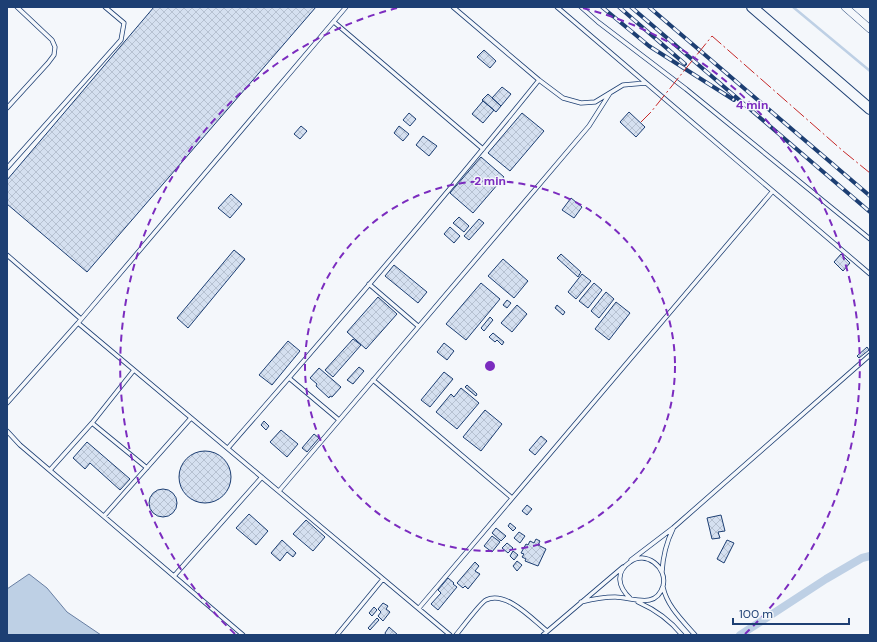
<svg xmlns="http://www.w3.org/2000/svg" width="877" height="642" font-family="'DM Sans',sans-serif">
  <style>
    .water { fill: #bed0e5; stroke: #687fa3 }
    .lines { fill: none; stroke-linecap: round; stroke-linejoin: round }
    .stream { stroke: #bed0e5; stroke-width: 2.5 }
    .canal { stroke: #bed0e5; stroke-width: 8 }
    .building { fill: url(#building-cross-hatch); stroke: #1d3f73 }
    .service-casing { stroke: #1d3f73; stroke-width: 5 }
    .minor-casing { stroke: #1d3f73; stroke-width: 8 }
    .secondary-casing { stroke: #1d3f73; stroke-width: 12 }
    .service { stroke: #f4f7fb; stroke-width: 3.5 }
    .minor { stroke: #f4f7fb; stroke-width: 7 }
    .secondary { stroke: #f4f7fb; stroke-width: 10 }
    .rail-casing { stroke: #1d3f73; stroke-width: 4 }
    .rail { stroke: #f4f7fb; stroke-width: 2.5; stroke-dasharray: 8; stroke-linecap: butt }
    .power { stroke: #c62828; stroke-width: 1; stroke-dasharray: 14 3 2 3; stroke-linecap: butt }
    .ring { fill: none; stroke: #7b2cbf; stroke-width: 2; stroke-dasharray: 7 5 }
    .centre { fill: #7b2cbf; stroke: #f4f7fb; stroke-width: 2 }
    .ring-label { font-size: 12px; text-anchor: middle; font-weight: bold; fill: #7b2cbf; stroke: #f4f7fb; stroke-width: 3; stroke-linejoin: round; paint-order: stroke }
  </style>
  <defs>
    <pattern id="building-cross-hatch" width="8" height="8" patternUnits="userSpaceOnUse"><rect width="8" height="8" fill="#d5e0f0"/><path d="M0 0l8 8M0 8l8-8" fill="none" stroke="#b6c1d1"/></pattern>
  </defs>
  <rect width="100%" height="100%" fill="#f4f7fb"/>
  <path class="water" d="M29 574 47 588 67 612 101 635H7V589Z"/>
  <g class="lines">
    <path class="stream" d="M793 7 870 71"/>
    <path class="canal" d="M740 635 826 579 862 558 870 556"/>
  </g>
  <path class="building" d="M154 7H316L87 272 7 204V180Z
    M484 50 496 61 490 68 477 57Z
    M502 87 511 94 501 106 492 98Z
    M488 94 501 106 496 112 482 100Z
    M483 101 494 110 483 123 472 114Z
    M629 112 645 127 636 137 620 122Z
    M409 113 416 119 410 126 403 120Z
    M522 113 544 131 510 171 488 153Z
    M301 126 307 131 300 139 294 134Z
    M399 126 409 134 403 141 394 133Z
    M423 136 437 146 429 156 416 145Z
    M481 157 504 177 473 213 450 193Z
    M231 194 242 204 230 218 218 208Z
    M571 198 582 207 574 218 562 210Z
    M459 217 469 226 464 232 453 223Z
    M479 219 484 223 469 240 464 236Z
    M450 227 460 236 454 243 444 234Z
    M234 250 245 259 188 328 177 318Z
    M561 254 581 272 578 277 557 258Z
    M841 254 850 263 843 271 834 262Z
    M503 259 528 281 514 298 488 276Z
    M394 265 427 292 418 303 385 276Z
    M582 274 591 281 576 299 568 292Z
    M481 283 500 299 466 340 446 324Z
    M594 283 602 290 588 308 579 301Z
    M606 292 614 299 599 318 591 311Z
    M378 297 397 314 366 349 347 332Z
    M507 300 511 303 507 308 503 305Z
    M616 302 630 313 609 340 595 329Z
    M517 305 527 314 512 332 501 323Z
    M557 305 565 312 563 315 555 308Z
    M490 317 493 320 484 331 481 328Z
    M493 333 504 342 502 345 497 340 495 342 489 337Z
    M353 339 361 345 333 377 325 370Z
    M288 341 300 351 272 385 259 375Z
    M444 343 454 351 447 360 437 352Z
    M867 347 869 350 859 358 857 356Z
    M359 367 364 371 353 384 347 380Z
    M319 368 341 387 332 397 330 396 329 398 316 386 317 384 310 378Z
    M444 372 453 379 430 407 421 400Z
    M467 385 477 394 476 396 465 387Z
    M461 388 479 403 457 429 436 412 451 394 454 397Z
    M485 410 502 424 481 451 463 437Z
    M264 421 269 426 266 430 261 425Z
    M281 430 298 444 287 457 270 442Z
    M314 434 319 438 307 452 302 448Z
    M541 436 547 441 535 455 529 450Z
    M87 442 130 479 120 490 90 463 85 469 73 458Z
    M179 477a26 26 0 1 1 52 0a26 26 0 1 1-52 0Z
    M149 503a14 14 0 1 1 28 0a14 14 0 1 1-28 0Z
    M527 505 532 509 527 515 522 511Z
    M249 514 268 531 256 545 236 528Z
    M721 515 725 531 718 532 720 538 712 539 707 518Z
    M306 520 325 537 313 551 293 534Z
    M510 523 516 528 513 531 508 526Z
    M496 528 506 536 501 541 492 533Z
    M519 532 525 536 520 543 514 538Z
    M492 536 500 542 492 552 484 546Z
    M536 539 540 541 538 545 546 549 538 566 525 561 526 559 522 557 524 554 521 553 526 544 528 545 530 541 534 543Z
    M282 540 296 553 293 557 287 552 280 561 271 553Z
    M727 540 734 543 724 563 717 559Z
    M507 543 513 548 508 553 502 548Z
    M513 551 518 555 514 560 510 556Z
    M517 561 522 565 517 571 513 566Z
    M475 562 479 566 475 571 480 574 468 589 465 586 463 588 457 583Z
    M448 578 454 583 453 584 457 587 438 610 431 604 441 593 438 590Z
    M383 603 388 606 386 609 390 612 383 621 378 616 381 612 378 609Z
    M374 607 377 610 372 616 369 613Z
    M377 618 379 620 370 630 368 628Z
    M389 627 398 635H386L385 633Z"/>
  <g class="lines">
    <g class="service-casing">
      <path id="service" d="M453 7 539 80 563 98 581 103 595 102 623 85 646 83
        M557 7 870 274
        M581 7 598 22 686 89 870 239
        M334 22 483 149
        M7 108 48 63 54 55 55 47 52 40 17 7
        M7 168 121 40 124 23 105 7
        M7 255 81 319
        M369 284 418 326
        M78 323 450 635
        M289 378 339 420
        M373 380 512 498
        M7 403 78 323 346 7
        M92 423 147 468
        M7 431 20 445 243 635
        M228 448C334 327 438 205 539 80
        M50 470 92 423 134 370
        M279 491 589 126 610 93
        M104 516 191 418
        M631 560 673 528 870 355
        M662 572C663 556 666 543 673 529
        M174 576 262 477
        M663 587C667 606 682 620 695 635
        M581 602C593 599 603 597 615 597 632 597 656 610 663 586 668 567 645 550 630 562 615 572 618 587 630 598
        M638 602C656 610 670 620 682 635
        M419 608 772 192
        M337 635 383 579
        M456 635C461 629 481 602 486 600 506 590 533 620 547 631
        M543 635 623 567"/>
    </g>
    <g class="minor-casing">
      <path id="minor" d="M845 7 870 29"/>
    </g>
    <g class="secondary-casing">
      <path id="secondary" d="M752 7 870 109"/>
    </g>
    <use href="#service" class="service"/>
    <use href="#minor" class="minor"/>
    <use href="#secondary" class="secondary"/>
    <g class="rail-casing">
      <path id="rail" d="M602 7 649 46 734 100
        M619 7 685 64
        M631 7 870 212
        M649 7 870 196"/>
    </g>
    <use href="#rail" class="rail"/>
    <path class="power" d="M641 122 651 112 712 36 843 151 870 173"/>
  </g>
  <g class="ring">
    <circle cx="490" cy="366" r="185"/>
    <path d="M235 634A370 370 0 0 1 397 8M583 8A370 370 0 0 1 745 634"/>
  </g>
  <circle cx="490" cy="366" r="6" class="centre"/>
  <g class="ring-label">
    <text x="752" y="109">4 min</text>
    <text x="490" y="185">2 min</text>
  </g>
  <rect width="877" height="642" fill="none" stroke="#1d3f73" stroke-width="16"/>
  <path d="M733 618v6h116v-6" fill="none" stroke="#1d3f73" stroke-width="2"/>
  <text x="739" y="618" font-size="12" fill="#1d3f73" stroke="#f4f7fb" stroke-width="3" paint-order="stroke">100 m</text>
</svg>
